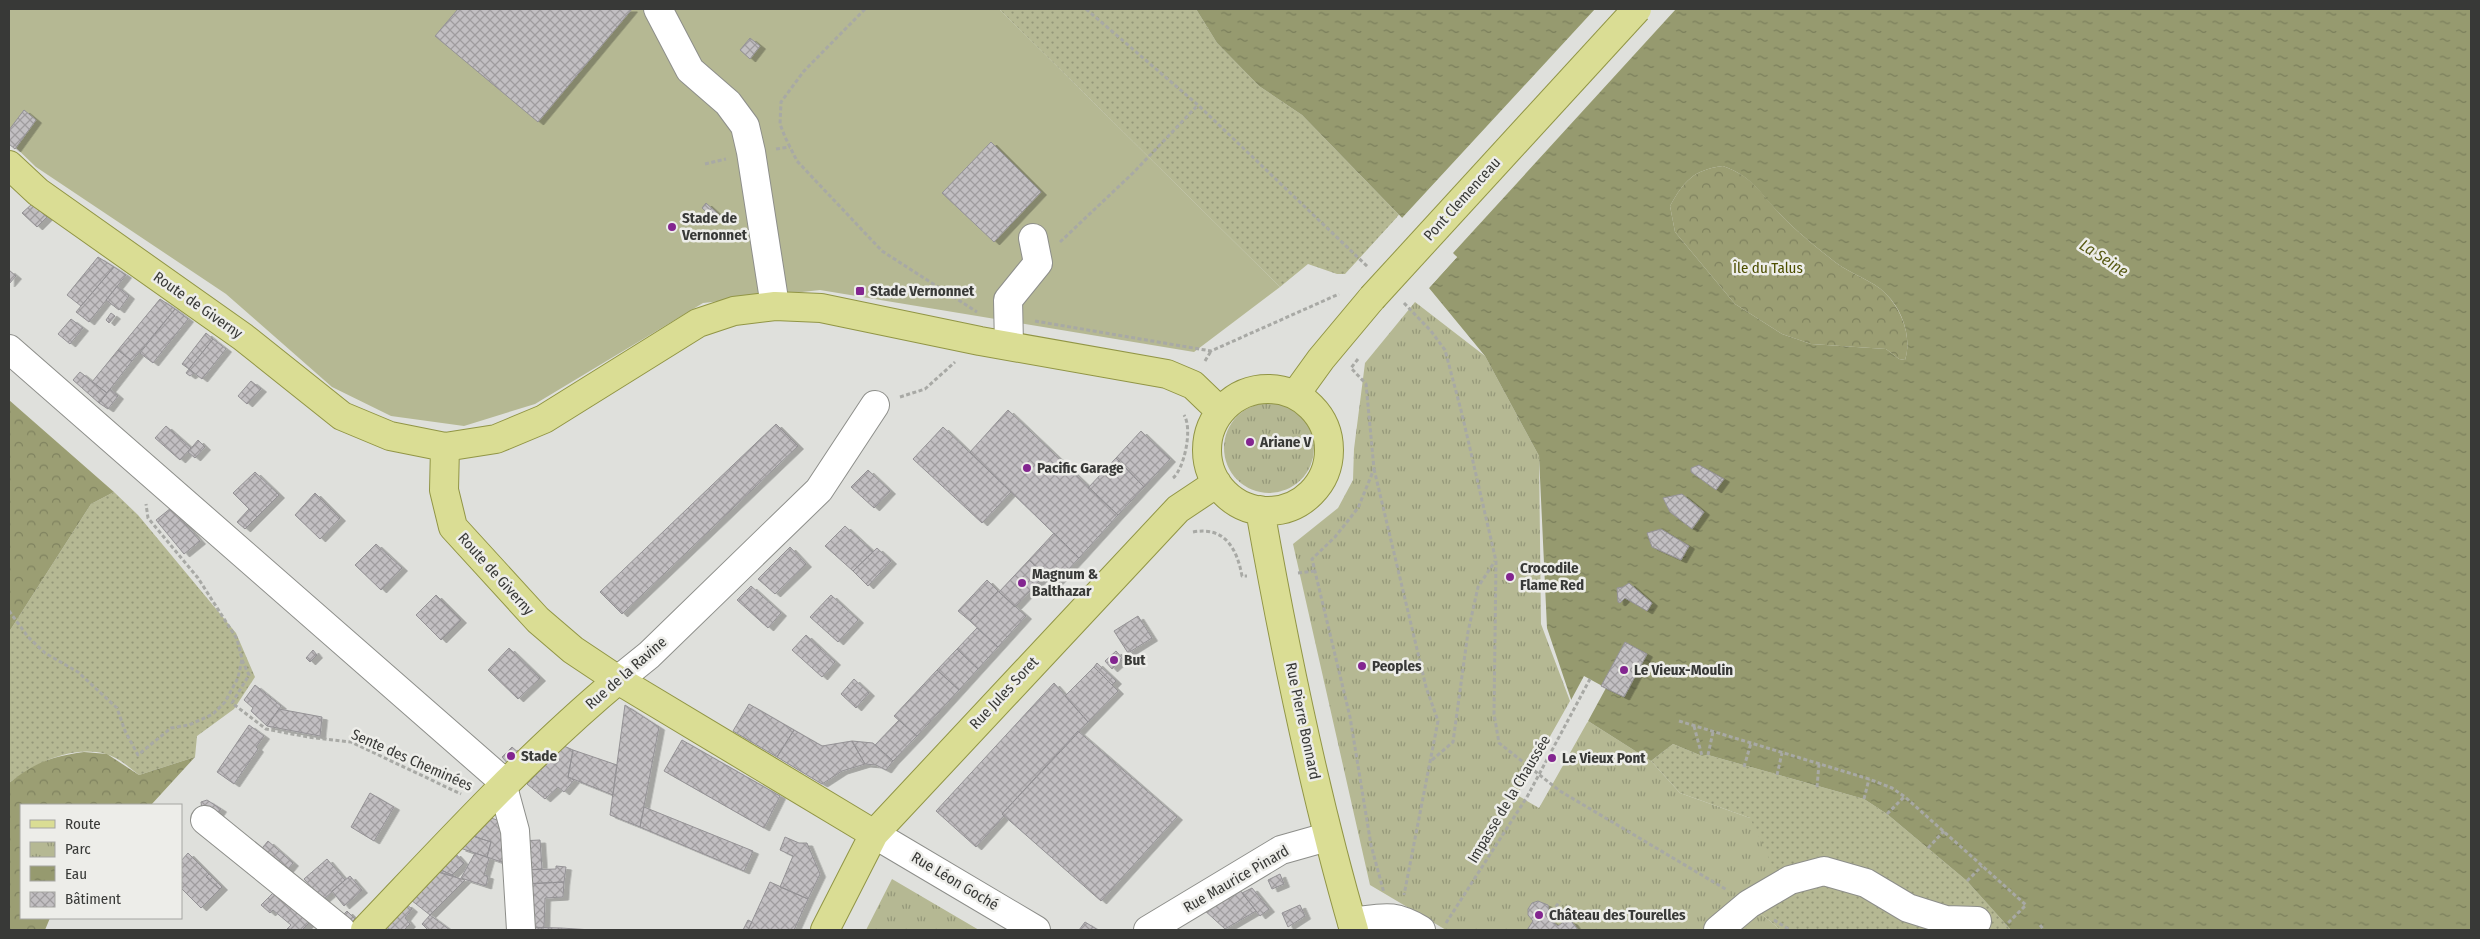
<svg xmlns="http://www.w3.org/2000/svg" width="2480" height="939" font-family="'Fira Sans Condensed',sans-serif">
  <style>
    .grass { fill: url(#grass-dots) }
    .forest { fill: url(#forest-crowns) }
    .park { fill: url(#park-tufts) }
    .pitch { fill: #b5b893 }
    .water { fill: url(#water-ripples); fill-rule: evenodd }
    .pier { fill: #dfe0dc }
    .building { fill: url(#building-cross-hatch); stroke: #949295; filter: url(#shadow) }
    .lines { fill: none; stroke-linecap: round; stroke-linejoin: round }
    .minor-casing { stroke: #8d8e8a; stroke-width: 30 }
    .major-casing { stroke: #919545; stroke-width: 30 }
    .path { stroke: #a8a9a5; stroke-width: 3; stroke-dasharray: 4 2.5; stroke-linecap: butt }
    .minor { stroke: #fff; stroke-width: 28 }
    .major { stroke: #dadd94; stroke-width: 28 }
    .major-bridge-casing { stroke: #919545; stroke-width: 30; stroke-linecap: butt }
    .path-bridge { stroke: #a8a9a5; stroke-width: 3; stroke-dasharray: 4 2.5; stroke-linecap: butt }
    .major-bridge { stroke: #dadd94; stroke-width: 28 }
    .poi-dot { fill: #832590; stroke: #edede9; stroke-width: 2 }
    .labels { text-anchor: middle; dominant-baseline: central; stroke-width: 5; stroke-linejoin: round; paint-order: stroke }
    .street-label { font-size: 15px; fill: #383937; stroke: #edede9 }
    .poi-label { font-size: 15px; font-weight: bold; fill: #383937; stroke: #edede9; text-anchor: start }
    .park-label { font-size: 15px; fill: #4c4e00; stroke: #edede9 }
    .water-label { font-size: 16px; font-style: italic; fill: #585a14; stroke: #edede9 }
  </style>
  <defs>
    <pattern id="grass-dots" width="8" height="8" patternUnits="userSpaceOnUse" patternTransform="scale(1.25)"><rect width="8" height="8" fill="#b5b893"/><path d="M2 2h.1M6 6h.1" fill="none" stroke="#949779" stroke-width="1.8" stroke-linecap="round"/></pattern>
    <pattern id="forest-crowns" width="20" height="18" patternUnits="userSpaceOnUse" patternTransform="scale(1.25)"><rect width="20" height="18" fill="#9b9e73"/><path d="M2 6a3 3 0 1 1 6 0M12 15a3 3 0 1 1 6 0" fill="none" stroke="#7f825f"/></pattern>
    <pattern id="park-tufts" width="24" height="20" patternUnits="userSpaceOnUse" patternTransform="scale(1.25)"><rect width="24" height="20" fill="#b5b893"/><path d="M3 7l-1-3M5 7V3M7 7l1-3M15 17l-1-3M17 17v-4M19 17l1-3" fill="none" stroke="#949779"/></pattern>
    <pattern id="water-ripples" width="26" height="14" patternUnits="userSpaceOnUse" patternTransform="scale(1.25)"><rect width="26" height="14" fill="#969a6f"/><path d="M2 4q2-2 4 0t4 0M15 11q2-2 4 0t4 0" fill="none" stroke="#7b7f5c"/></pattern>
    <pattern id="building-cross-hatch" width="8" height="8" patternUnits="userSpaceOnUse" patternTransform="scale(1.25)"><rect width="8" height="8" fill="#c2bfc2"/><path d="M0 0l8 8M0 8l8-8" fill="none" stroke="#9f9c9e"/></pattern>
    <filter id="shadow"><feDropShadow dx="5.5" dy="3" stdDeviation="0" flood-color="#0004"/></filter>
  </defs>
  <rect width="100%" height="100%" fill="#dfe0dc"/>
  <path class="grass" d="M999 9H1196L1217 43 1259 86 1302 115 1399 215 1345 274H1337L1308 264 1280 287Z
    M114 492 138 515 236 633 255 677 234 709 197 736 195 757 139 775C130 768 118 757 106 754 71 745 36 763 9 783V632L91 504Z
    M1673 744 1702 756 1708 755 1864 799 1887 814 1967 881 2011 930H1781L1749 904 1750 818 1680 793 1651 761Z"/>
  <path class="forest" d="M1723 166C1755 178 1758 191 1780 214 1796 231 1816 247 1835 262 1850 274 1873 280 1886 294 1903 311 1912 339 1905 360L1899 359 1886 349 1811 344 1782 334 1735 304 1675 232 1670 206C1684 181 1693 170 1723 166Z
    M9 400 114 492 91 504 9 632Z
    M84 752 107 754 139 775 195 757 151 805H21V918H50L45 930H9V783C36 762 50 757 84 752Z"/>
  <path class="park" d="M1415 302 1485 356 1539 456 1541 624 1570 701 1517 795 1539 808 1588 721 1651 761 1680 793 1750 818 1778 878 1749 904 1781 930H1446L1370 885 1293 544 1338 508 1353 480 1354 449 1365 363Z
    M1224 448a45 45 0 1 1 90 0a45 45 0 1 1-90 0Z
    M892 879 979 930H866Z"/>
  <path class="pitch" d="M9 9H999L1280 287 1194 352 820 290 703 303 535 404 464 426 391 416 332 387 226 294 36 167 9 141Z"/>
  <path class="water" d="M1196 9H2471V930H2011L1967 881 1887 814 1864 799 1708 755 1702 756 1673 744 1651 761 1588 721 1573 705 1547 628 1539 456 1485 356 1429 288 1457 257 1402 218 1302 115 1259 86 1217 43ZM1723 166C1755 178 1758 192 1780 214 1796 231 1816 247 1835 262 1850 274 1873 280 1886 294 1903 310 1912 339 1905 360L1899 359 1886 349 1811 344 1782 334 1735 304 1675 232 1670 206C1684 181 1693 170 1723 166Z"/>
  <path class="pier" d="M1595 9H1676L1453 253 1457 257 1427 290V287L1453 257 1397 217 1399 215 1402 218Z
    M1584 676 1606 688 1587 723 1570 702Z"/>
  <path class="building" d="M458 9H632L538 122 435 36Z
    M750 38 760 46 750 59 740 50Z
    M24 110 36 120 15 149 9 144V130Z
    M991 142 1041 192 994 242 942 193Z
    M706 203 717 213 713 218 702 208Z
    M32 204 47 217 37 227 22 213Z
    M98 257 114 267 81 306 67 295Z
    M114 267 126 275 89 322 76 312Z
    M9 270 16 276 9 284Z
    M117 286 129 296 119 310 106 300Z
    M160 299 175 309 132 361 118 350Z
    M175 309 188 319 153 363 140 353Z
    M111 313 115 316 109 323 106 320Z
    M71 319 83 328 70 344 58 334Z
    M206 333 213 339 189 369 182 364Z
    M213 339 226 349 202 379 189 369Z
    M118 350 132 361 107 393 92 382Z
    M189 369 194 373 190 376 186 373Z
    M80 372 107 393 99 403 73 380Z
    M251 381 261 389 247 404 238 396Z
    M110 389 118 396 108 409 99 403Z
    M1008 410 1118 515 1079 558 970 452Z
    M776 424 798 446 622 614 600 592Z
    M166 426 191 448 180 460 155 438Z
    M943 427 1011 492 982 523 913 459Z
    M1141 431 1170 459 1144 487 1116 458Z
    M198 440 205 447 195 458 188 452Z
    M1116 458 1144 487 1118 515 1088 488Z
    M1699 465 1724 479 1716 490 1691 472V468Z
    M868 470 890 491 874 508 851 487Z
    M255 472 279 495 257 517 233 493Z
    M315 493 340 518 320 539 295 515Z
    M1682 494 1704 512 1692 529 1670 512 1663 498Z
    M171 508 200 541 184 554 156 520Z
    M249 509 257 517 245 529 237 522Z
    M845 526 873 552 853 571 825 546Z
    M1661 529 1689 546 1681 560 1652 547 1647 533Z
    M1054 533 1079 558 1055 584 1029 560Z
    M376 544 402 568 381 590 355 565Z
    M790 547 806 564 775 594 758 579Z
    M877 548 891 561 868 586 853 571Z
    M1029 560 1045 575 1015 607 999 592Z
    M987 580 998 591 970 621 958 611Z
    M1629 583 1652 603 1647 611 1625 598 1620 603 1618 602 1617 588 1623 587Z
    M751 586 781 613 768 628 737 600Z
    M998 591 1026 616 998 647 970 621Z
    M436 595 461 620 441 640 416 615Z
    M831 595 858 620 838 642 810 617Z
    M1138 616 1152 638 1128 653 1114 631Z
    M977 628 998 647 978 669 957 649Z
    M806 635 835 662 822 677 792 650Z
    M1625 642 1647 654 1624 697 1601 686Z
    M509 648 540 678 518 699 488 670Z
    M957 649 978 669 959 690 937 670Z
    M313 650 317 655 310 662 306 658Z
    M1116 651 1123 659 1112 669 1105 661Z
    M1097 663 1116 681 1112 685 1094 667Z
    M1094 667 1118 691 1088 722 1065 696Z
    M937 670 959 690 917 736 894 716Z
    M854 679 869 693 856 708 841 694Z
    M1054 683 1088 722 1002 814 1004 816 976 847 936 811Z
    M255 685 281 706 267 726 251 711 253 708 244 700Z
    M749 704 794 730 777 757 733 731Z
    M625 705 659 727 640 827 610 815Z
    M279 709 322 717 320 736 267 726Z
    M899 720 917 736 893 761 875 745Z
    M249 725 264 736 256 747 258 749 234 784 217 772Z
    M794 730 822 746 852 741 865 764 842 771 822 784 777 757Z
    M1078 731 1177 817 1101 901 1002 814Z
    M682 740 780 796 764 828 664 771Z
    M852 741 873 743 893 761 886 770 876 765 865 764Z
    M564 746 573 750 568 777 574 780 564 792 558 787 545 799 527 784Z
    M512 747 520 754 509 765 502 757Z
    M573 750 617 765 613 795 568 777Z
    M370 793 394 807 374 841 351 827Z
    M207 800 221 809 214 819 202 810 201 802Z
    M644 807 753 851 744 871 640 827Z
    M491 818 506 823 510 865 487 857 491 842 473 836Z
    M473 836 491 842 487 857 460 848Z
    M785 837 799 843H807L820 874 808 899 780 887 793 856 780 850Z
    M540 840 542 869 522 870 520 841Z
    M268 841 293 863 283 875 258 853Z
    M188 853 209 874 206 877 220 889 201 908 181 888V861Z
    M455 853 464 863 452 875 439 869Z
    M475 853 489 858 484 875 488 876 486 886 461 878Z
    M327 859 345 880 323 900 304 879Z
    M556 866 566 867 564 882 523 884 522 870 556 869Z
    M439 869 456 877 438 872Z
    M438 872 465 880 430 915 411 900Z
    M209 874 222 887 220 889 206 877Z
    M1280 874 1284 884 1272 889 1268 880Z
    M350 876 362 890 344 906 332 891Z
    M564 882 563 897 545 898 544 928 526 927 523 884Z
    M770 882 808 899 794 930H748Z
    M1252 888 1269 909 1260 916 1242 893Z
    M1240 890 1256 911 1225 929 1203 909Z
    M275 891 309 923 302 930H286L291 925 273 910 270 913 261 905Z
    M1538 901 1548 905 1549 914 1547 918 1558 926 1566 920 1572 922 1578 930H1527L1533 921 1528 915V909L1532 903Z
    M406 904 412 909 405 918 410 924 404 930H379Z
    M1300 905 1305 916 1288 927 1282 913Z
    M347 911 355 919 344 929 336 922Z
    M430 915 450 930H428L422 924Z
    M748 920 752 922 748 930H743Z
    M1085 922 1098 930H1079Z
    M526 927 561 928 592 930H526Z"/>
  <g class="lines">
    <g class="minor-casing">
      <path id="minor" d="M658 9 690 70 728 103 745 126 751 152 775 306
        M1009 345 1008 300 1038 263 1033 238
        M9 349 505 783
        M618 680 649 655 819 490 875 405
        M503 787 515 831 521 930
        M205 820 341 930
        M874 834 1036 930
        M1352 922C1384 918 1392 913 1421 930
        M1148 930 1281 850 1327 837
        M1718 930 1749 904 1790 880 1824 871 1866 883 1908 908 1946 920 1977 921"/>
    </g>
    <g class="major-casing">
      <path id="major" d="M9 165 38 192 243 337 342 416 390 436 445 447 496 439 544 419 698 323 734 311 775 306 821 308 980 341 1167 374 1193 385 1219 410
        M1207 450a61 61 0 1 1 122 0a61 61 0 1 1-122 0Z
        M1295 395 1321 359 1372 298
        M445 447 444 490 453 527 538 620 573 650 618 680 874 834
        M1260 510C1285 651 1314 793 1354 930
        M365 930C447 844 527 756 618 680
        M825 930 874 834 1178 509 1217 483"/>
    </g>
    <path class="path" d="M865 9 804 71 781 102 780 124 785 137 797 161 882 251 977 312
      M1086 9 1198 105 1368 267
      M776 149 790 147
      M705 164 726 159
      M1060 242 1133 173 1198 105
      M1404 303 1431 331 1445 350 1462 414 1496 561 1494 714 1499 743 1560 791 1727 890
      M1035 321 1211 351 1339 294
      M1358 359 1351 368 1366 384 1374 469 1358 508 1335 537 1312 559 1350 717 1371 845 1384 893
      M1205 361 1211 351
      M900 397 925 389 955 362
      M1374 469 1426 687 1438 721 1404 895
      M1173 478C1184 469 1193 429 1184 415
      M1193 532C1225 526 1237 549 1242 576H1247
      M1298 573 1315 571
      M9 611 28 637 45 653 78 672 117 708 125 731 138 755 171 728 189 725 213 714 225 702 238 678 242 659 237 639 198 578 148 518 146 504
      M242 660 249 675 232 703 266 729 308 737 351 742 461 794
      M1679 721 1869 779 1892 788 1905 797 2026 905 2006 925
      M1694 726 1702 756
      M1708 755 1713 732
      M1432 760 1453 742 1468 632 1478 587 1495 561
      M1744 767 1751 743
      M1777 775 1782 753
      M1817 787 1819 764
      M1864 799 1869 779
      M1887 814 1904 797
      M1928 848 1944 831
      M1967 881 1982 866
      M1552 912 1560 901
      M1774 920 1790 930
      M1446 923 1527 797
      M2040 925 2044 930"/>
    <use href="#minor" class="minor"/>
    <use href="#major" class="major"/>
    <g class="major-bridge-casing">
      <path id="major-bridge" d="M1372 298 1637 9"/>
    </g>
    <path class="path-bridge" d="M1527 797 1590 679"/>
    <use href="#major-bridge" class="major-bridge"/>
  </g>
  <g class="poi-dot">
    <circle cx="672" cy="227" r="5"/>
    <rect x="855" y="286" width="10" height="10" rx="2.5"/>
    <circle cx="1250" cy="442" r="5"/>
    <circle cx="1027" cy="468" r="5"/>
    <circle cx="1510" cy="577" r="5"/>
    <circle cx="1022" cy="583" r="5"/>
    <circle cx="1114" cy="660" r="5"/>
    <circle cx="1362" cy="666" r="5"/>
    <circle cx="1624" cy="670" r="5"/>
    <circle cx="511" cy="756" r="5"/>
    <circle cx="1552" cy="758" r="5"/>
    <circle cx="1539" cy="915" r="5"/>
  </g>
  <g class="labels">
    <g class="street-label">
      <text transform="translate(1462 199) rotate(-48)">Pont Clemenceau</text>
      <text transform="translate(198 305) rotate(35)">Route de Giverny</text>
      <text transform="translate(496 574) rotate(48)">Route de Giverny</text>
      <text transform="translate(626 673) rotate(-41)">Rue de la Ravine</text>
      <text transform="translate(1004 693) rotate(-47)">Rue Jules Soret</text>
      <text transform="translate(1303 721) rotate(78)">Rue Pierre Bonnard</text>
      <text transform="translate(412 760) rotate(24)">Sente des Cheminées</text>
      <text transform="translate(1509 799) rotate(-59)">Impasse de la Chaussée</text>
      <text transform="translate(1236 879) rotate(-30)">Rue Maurice Pinard</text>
      <text transform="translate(955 881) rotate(31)">Rue Léon Goché</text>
    </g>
    <g class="poi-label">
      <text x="682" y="218">Stade de<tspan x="682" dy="17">Vernonnet</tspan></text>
      <text x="870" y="291">Stade Vernonnet</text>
      <text x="1260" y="442">Ariane V</text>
      <text x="1037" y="468">Pacific Garage</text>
      <text x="1520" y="568">Crocodile<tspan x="1520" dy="17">Flame Red</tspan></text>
      <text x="1032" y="574">Magnum &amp;<tspan x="1032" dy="17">Balthazar</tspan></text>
      <text x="1124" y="660">But</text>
      <text x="1372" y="666">Peoples</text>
      <text x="1634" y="670">Le Vieux-Moulin</text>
      <text x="521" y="756">Stade</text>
      <text x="1562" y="758">Le Vieux Pont</text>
      <text x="1549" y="915">Château des Tourelles</text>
    </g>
    <g class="park-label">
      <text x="1768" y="268">Île du Talus</text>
    </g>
    <g class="water-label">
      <text transform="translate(2104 258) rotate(33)">La Seine</text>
    </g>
  </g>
  <rect width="2480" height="939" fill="none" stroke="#383937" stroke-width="20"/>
  <rect x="20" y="804" width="162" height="115" fill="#edede9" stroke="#a5a5a2"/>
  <rect x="30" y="820" width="25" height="8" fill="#dadd94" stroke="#a5a5a2"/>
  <text x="65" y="829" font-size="15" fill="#383937">Route</text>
  <rect x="30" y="842" width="25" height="15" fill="url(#park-tufts)" stroke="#a5a5a2"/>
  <text x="65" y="854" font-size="15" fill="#383937">Parc</text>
  <rect x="30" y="866" width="25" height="15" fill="url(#water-ripples)" stroke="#a5a5a2"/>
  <text x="65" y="879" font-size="15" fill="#383937">Eau</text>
  <rect x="30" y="892" width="25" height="15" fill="url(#building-cross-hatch)" stroke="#a5a5a2"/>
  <text x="65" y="904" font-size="15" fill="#383937">Bâtiment</text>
</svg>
